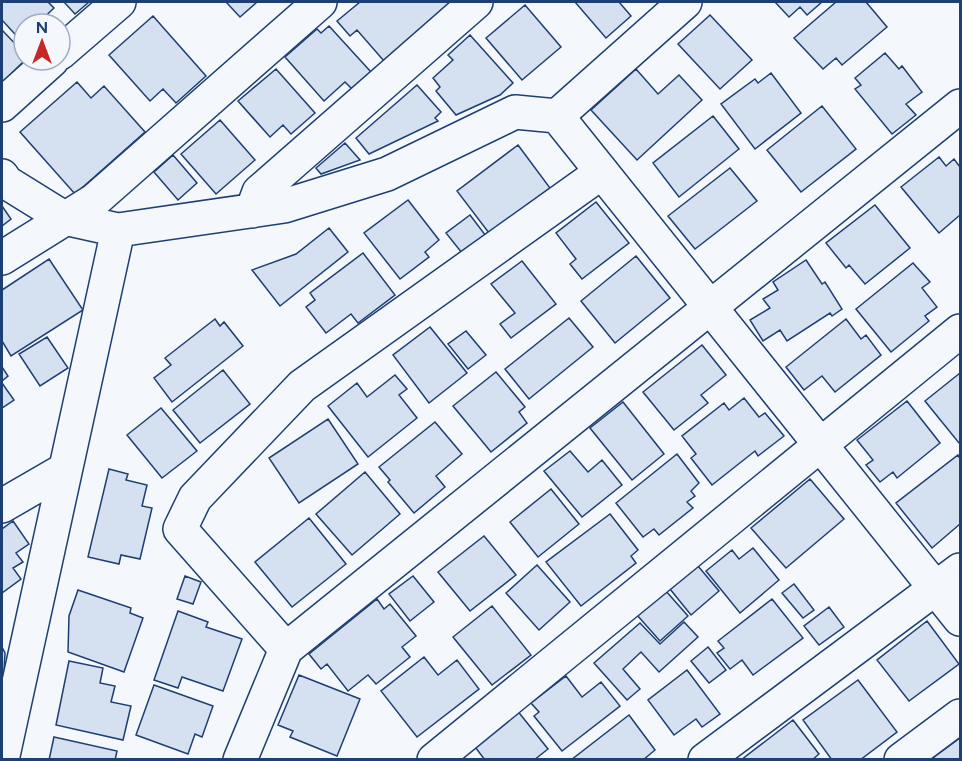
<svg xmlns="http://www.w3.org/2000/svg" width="962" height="761" font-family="Figtree,sans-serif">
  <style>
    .building { fill: #d5e0f0; stroke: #1d3f73; stroke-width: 1.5 }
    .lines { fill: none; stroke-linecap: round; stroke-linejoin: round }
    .street-casing { stroke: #1d3f73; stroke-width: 36 }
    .street { stroke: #f4f7fb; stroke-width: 33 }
  </style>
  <rect width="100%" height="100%" fill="#f4f7fb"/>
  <path class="building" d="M2 2H48L54 8 37 24H24V44L2 20Z
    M64 2H89L75 14Z
    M226 2H257L240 17Z
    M360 2H452L384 61 357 30 350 36 337 21Z
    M575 2H619L631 16 606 38Z
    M775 2H822L807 15 800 7 789 17Z
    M836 2H866L887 27 842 65 836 58 823 69 794 38Z
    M525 5 561 47 522 80 486 38Z
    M710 15 752 60 720 89 678 44Z
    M153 16 206 76 176 103 163 89 150 101 109 55Z
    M329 26 371 72 352 89 345 82 324 101 285 57 317 29 321 33Z
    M2 30 24 53 25 60 2 83Z
    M470 35 513 83 500 95 456 115 436 91 440 87 433 78 453 60 448 55Z
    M885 53 899 69 902 66 922 92 906 104 916 115 892 134 855 89 861 85 855 78Z
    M276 69 315 113 291 134 283 125 270 137 238 101Z
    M636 69 658 94 679 75 702 100 637 160 591 110Z
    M771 73 801 113 755 149 721 104 755 79 758 83Z
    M77 82 91 98 104 86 145 132 75 194 20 132Z
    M417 85 441 112 435 118 438 121 369 154 356 138Z
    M822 106 856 149 801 192 767 150Z
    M713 116 739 149 679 197 653 163Z
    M220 120 255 160 216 194 181 154Z
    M345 143 360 160 321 174 316 168Z
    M518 145 550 188 489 233 457 191Z
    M173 155 197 183 178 200 154 172Z
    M939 157 946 166 954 159 960 167V215L939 233 901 187Z
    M730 168 757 201 695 249 668 216Z
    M408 200 439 240 425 252 429 257 400 279 364 233Z
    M596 202 629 243 582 279 570 264 576 259 556 233Z
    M875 205 910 248 865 284 849 265 846 268 826 243Z
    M2 206 11 219 2 226Z
    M470 215 486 236 462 253 446 233Z
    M329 228 348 252 280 306 252 270 296 254Z
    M363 253 395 295 358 323 351 314 326 333 306 307 315 300 310 293Z
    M636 256 670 298 615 343 581 301Z
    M49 259 83 310 11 356 2 341V290Z
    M806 260 822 284 825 282 842 309 832 316 830 313 787 341 780 330 763 341 750 320 770 308 763 299 778 290 773 282Z
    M522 261 556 304 511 338 500 324 515 313 491 284Z
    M913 263 930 282 922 288 937 307 925 316 929 321 891 352 856 309Z
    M569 318 593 347 529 399 505 369Z
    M215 319 220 326 224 322 243 346 172 402 154 378 171 365 165 358Z
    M846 319 861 339 866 335 881 355 835 392 822 376 804 390 786 367Z
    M430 327 467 373 429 403 393 355Z
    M466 331 486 355 468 369 448 344Z
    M47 337 68 368 40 386 19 354Z
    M702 345 726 375 701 395 708 403 674 430 643 392Z
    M2 367 8 376 2 381Z
    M223 370 250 404 200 443 173 410Z
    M496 372 525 407 519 412 527 423 491 452 453 406Z
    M960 373V442L959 443 925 401Z
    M395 375 407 389 399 395 417 418 368 457 328 406 357 383 367 397Z
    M2 383 14 400 2 408Z
    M744 398 759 417 765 413 784 436 758 456 755 451 712 485 691 458 696 454 682 436 724 403 729 410Z
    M907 401 940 443 897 478 893 472 880 482 866 465 873 460 857 440Z
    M623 402 664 454 632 480 590 428Z
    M161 408 197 451 162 478 127 435Z
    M328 419 358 464 299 503 269 458Z
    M435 422 462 454 436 476 445 487 414 513 388 482 390 480 379 467Z
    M570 451 588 472 602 460 622 485 582 517 544 471Z
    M677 454 699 483 691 491 695 496 687 502 693 508 659 535 654 529 643 537 616 503Z
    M958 455 960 459V524L932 548 896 503Z
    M109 469 128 474 126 480 147 485 142 506 152 508 140 559 121 555 119 564 88 557Z
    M365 472 400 514 352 555 316 514Z
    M810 479 844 519 786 568 751 528Z
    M551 489 579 524 538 557 510 522Z
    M610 514 638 550 631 556 636 563 581 606 546 562Z
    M309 518 346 564 292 607 255 562Z
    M13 521 29 544 16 553 23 562 13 568 21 579 2 593V529Z
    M484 536 516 575 470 611 438 572Z
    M753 548 779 580 740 613 706 571 732 550 739 559Z
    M537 565 570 602 539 630 506 593Z
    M698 566 719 591 691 615 670 589Z
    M185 576 201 582 193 604 177 599Z
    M413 576 434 602 410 621 389 594Z
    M794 584 814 610 803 618 782 593Z
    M78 590 131 608 130 613 143 618 124 672 68 652 69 616Z
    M665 590 688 616 660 641 637 615Z
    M377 599 384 609 390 604 416 636 402 647 410 657 376 684 368 675 348 691 327 664 321 669 309 654Z
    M772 599 803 638 753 675 742 660 730 669 717 653 724 648 718 641Z
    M492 606 531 655 492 685 453 637Z
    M829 607 844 627 819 645 804 626Z
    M178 611 208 622 206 627 242 639 223 691 182 677 178 688 154 680Z
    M927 621 959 664 909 701 877 660Z
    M684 622 698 637 659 672 641 652 623 669 640 689 627 700 594 663 640 623 660 644Z
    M2 647 5 653 4 671 2 681Z
    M708 647 726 670 709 683 691 661Z
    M424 657 438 675 457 660 479 689 417 737 381 691Z
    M69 661 103 668 100 683 115 686 111 702 131 706 123 740 56 725Z
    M687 670 720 714 702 727 696 719 674 735 648 700Z
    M299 675 360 699 337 756 290 737 293 731 278 725Z
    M566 676 582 697 601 682 620 706 562 751 534 716 539 712 531 703Z
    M858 680 897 732 860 760H832L803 720Z
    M154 685 213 706 202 737 195 734 188 754 136 735Z
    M516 709 548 749 534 760H485L472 743Z
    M629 715 655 750 643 760H571Z
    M793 720 819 754 812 760H741Z
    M54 737 117 751 115 760H49Z
    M960 738V760H935L934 757Z"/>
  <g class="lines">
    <g class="street-casing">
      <path id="street" d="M60 53 119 2
        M2 105 52 60
        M557 116 685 2
        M2 176 6 182 64 218 118 230 284 206 387 174 515 112 557 116 960 619
        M252 211 259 192 476 2
        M2 258 95 200 320 2
        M2 506 64 470
        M286 649 180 529 195 498 302 386 602 172
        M2 760 118 230
        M240 760 286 649 960 106
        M434 760 960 331
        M705 760 960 570
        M901 760 960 716"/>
    </g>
    <use href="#street" class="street"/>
  </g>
  <rect width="962" height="761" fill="none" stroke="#1d3f73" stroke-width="6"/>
  <g transform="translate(42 42)"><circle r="28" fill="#f4f7fb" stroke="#9eadc5" stroke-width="1.5"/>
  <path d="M0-4.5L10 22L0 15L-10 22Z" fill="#c62828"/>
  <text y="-9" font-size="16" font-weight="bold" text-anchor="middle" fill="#1d3f73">N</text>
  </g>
</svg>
